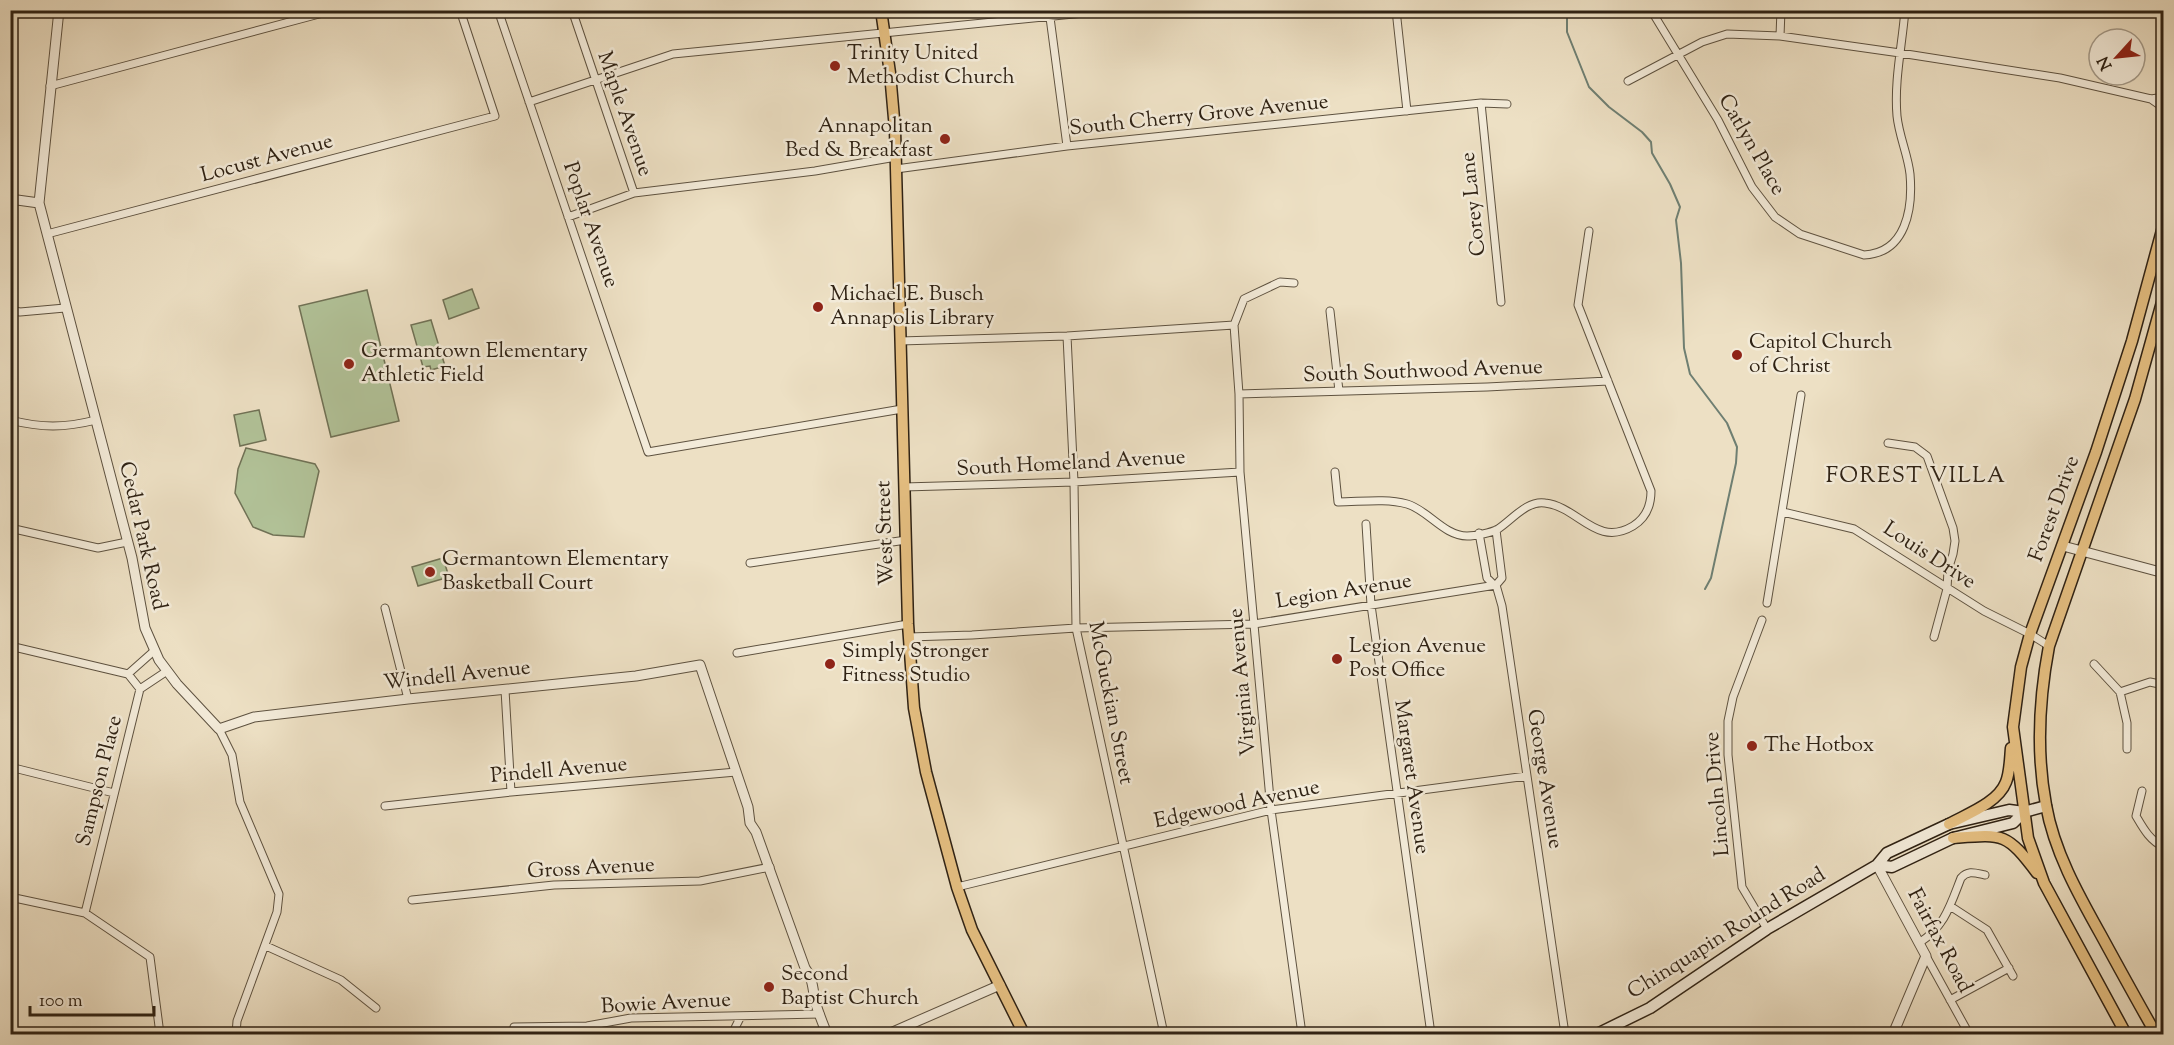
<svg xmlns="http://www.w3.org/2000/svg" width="2174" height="1045" font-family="'Sorts Mill Goudy',serif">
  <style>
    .green { fill: #b2c399; stroke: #707256; stroke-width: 1.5 }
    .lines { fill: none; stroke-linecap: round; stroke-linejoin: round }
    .stream { stroke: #6f7f72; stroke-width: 2 }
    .minor-casing { stroke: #5e5240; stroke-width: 9 }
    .tertiary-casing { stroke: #5e5240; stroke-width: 11 }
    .secondary-casing { stroke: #2f2214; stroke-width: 13 }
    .primary-casing { stroke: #2f2214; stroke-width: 13 }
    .minor { stroke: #f3ebd9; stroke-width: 7 }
    .tertiary { stroke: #f3ebd9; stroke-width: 9 }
    .secondary { stroke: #f3ebd9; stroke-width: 10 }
    .primary { stroke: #e6c082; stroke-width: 10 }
    .poi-dot { fill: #8f2418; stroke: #f3ebd9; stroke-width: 2 }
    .labels { text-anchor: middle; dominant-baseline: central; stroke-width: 5; stroke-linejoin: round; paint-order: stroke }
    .poi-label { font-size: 21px; fill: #2f2214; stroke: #f3ebd9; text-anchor: start }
    .street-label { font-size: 21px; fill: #2f2214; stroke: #f3ebd9 }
    .neighbourhood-label { font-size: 22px; letter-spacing: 1.5px; fill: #2f2214; stroke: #f3ebd9 }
  </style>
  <rect width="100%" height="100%" fill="#ede0c4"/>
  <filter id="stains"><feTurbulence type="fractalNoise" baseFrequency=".00333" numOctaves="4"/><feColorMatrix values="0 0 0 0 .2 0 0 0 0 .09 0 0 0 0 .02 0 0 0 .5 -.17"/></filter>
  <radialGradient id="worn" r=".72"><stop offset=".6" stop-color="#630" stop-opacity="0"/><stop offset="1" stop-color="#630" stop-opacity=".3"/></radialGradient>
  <path class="green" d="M472 289 479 308 449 319 443 300Z
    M367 290 399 421 331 437 299 306Z
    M431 320 445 366 431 370 430 366 423 367 411 325Z
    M259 410 266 440 240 446 234 415Z
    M246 448 315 464 319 471 304 537 273 535 253 527 235 493 238 469Z
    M443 558 449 577 418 586 412 567Z"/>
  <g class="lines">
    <path class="stream" d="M1567 10V32L1589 87 1609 107 1642 132 1651 142 1652 153 1670 184 1680 207 1676 220 1681 263 1684 348 1690 374 1727 423 1737 447 1736 463 1711 578 1705 589"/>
    <g class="minor-casing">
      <path id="minor" d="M498 10 648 452 902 409
        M572 10 634 193
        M1049 10 1067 146
        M1396 10 1407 111
        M1651 10 1718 120 1752 187 1775 217 1800 234 1864 255C1906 253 1913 209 1910 174 1908 155 1899 136 1897 116 1894 81 1902 46 1905 10
        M1780 36 1781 10
        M1628 81 1702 42 1727 34 1780 36 1900 53 2060 78 2151 99 2164 97
        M50 86 334 10
        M2151 99 2164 108
        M529 102 673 54 1114 10
        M1481 103 1501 302
        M896 169 1067 146 1481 103 1507 104
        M568 217 634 193 815 171 896 157
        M47 234 495 116 460 10
        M1294 283 1280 282 1244 299 1234 325 1239 394 1240 472 1271 810 1302 1034
        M10 310 20 312 65 308
        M1330 311 1339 391
        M1067 336 1074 482 1076 628 1164 1034
        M900 341 1067 336 1234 325
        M1239 394 1487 387 1608 381
        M10 420C42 428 64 428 96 420
        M1888 443 1915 447 1927 456 1953 528 1955 541 1953 554 1948 570 1947 589 1934 637
        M1335 472 1338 502C1360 502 1385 498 1407 504 1428 510 1444 536 1467 536 1475 536 1491 533 1498 529 1512 520 1527 500 1545 503 1579 507 1596 548 1633 526 1646 518 1651 506 1651 491L1578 305 1589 231
        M904 487 1074 482 1240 472
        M1783 512 1854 529 1984 611 2030 634 2049 646
        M1366 524 1371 605 1431 1034
        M10 528 98 548 127 542
        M1496 530 1502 578 1496 585
        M1479 533 1487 578 1494 585
        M750 563 906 540
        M1496 585 1502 606 1565 1034
        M1767 603 1801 395
        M385 608 408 699
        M1762 620 1733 697 1728 721V755L1742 887 1767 929
        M909 637 972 635 1076 628 1254 624 1496 585
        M10 646 128 674
        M737 653 908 624
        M2094 664 2120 692 2127 723V749
        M128 674 155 650
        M128 674 140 689
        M505 690 511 792
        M2120 692 2150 682 2164 685
        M219 729 232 755 240 802 279 894 277 912 237 1021 236 1034
        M10 767 114 793
        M2142 791 2136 816C2143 828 2150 841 2164 847
        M385 806 511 792 736 772
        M957 887 1271 810 1527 776
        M10 897 85 913 150 957 160 1034
        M412 900 554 885 700 881 770 867
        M1950 906 1987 930 2013 976
        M85 913 140 689 167 671
        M1919 943C1945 926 1950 906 1961 878 1968 870 1975 873 1985 875
        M266 946 341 980 376 1008
        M1926 956 1969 1034
        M1950 1000 2009 968
        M514 1027 587 1026 631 1018 820 1014
        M732 1034 741 1016"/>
    </g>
    <g class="tertiary-casing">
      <path id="tertiary" d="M59 10 39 203 132 558 145 628 159 660 177 684 219 729 254 717 408 699 636 676 700 665 748 807 750 823 756 832 805 968C813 978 813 990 815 1001 818 1012 823 1024 827 1034
        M10 199 39 203
        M2063 546 2164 573
        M1877 865 1926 956 1893 1034
        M888 1034 1000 985"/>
    </g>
    <g class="secondary-casing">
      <path id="secondary" d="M1877 865 1892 867 1953 838 2013 823 2024 812
        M1597 1034 1650 1008 1767 929 1877 865 1887 853 1949 824 2009 810 2024 812 2046 806"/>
    </g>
    <g class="primary-casing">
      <path id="primary" d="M881 10 890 73 895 130 908 624 914 708 926 772 957 887 972 930 1024 1034
        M1949 824C1967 814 1998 803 2006 782 2010 772 2010 759 2011 748
        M1953 838C2003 834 2006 832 2037 873
        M2126 1034 2044 883 2028 838 2013 727 2021 667 2030 634 2096 452 2132 341 2164 223
        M2156 1034C2137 1001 2119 968 2101 935 2078 894 2054 851 2046 805 2036 752 2039 699 2049 646L2135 399 2164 295"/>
    </g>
    <use href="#minor" class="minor"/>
    <use href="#tertiary" class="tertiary"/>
    <use href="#secondary" class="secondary"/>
    <use href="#primary" class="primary"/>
  </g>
  <g class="poi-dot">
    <circle cx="835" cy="66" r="6"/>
    <circle cx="945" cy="139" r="6"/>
    <circle cx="818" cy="307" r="6"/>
    <circle cx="1737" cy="355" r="6"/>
    <circle cx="349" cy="364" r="6"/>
    <circle cx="430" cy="572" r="6"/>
    <circle cx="1337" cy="659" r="6"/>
    <circle cx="830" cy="664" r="6"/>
    <circle cx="1752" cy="746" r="6"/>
    <circle cx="769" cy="987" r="6"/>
  </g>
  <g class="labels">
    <g class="poi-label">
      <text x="847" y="54">Trinity United<tspan x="847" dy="24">Methodist Church</tspan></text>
      <text x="933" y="127" text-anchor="end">Annapolitan<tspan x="933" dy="24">Bed &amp; Breakfast</tspan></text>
      <text x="830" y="295">Michael E. Busch<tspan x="830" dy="24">Annapolis Library</tspan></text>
      <text x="1749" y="343">Capitol Church<tspan x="1749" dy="24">of Christ</tspan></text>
      <text x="361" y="352">Germantown Elementary<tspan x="361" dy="24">Athletic Field</tspan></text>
      <text x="442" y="560">Germantown Elementary<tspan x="442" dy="24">Basketball Court</tspan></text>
      <text x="1349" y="647">Legion Avenue<tspan x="1349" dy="24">Post Office</tspan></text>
      <text x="842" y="652">Simply Stronger<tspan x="842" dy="24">Fitness Studio</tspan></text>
      <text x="1764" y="746">The Hotbox</text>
      <text x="781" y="975">Second<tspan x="781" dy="24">Baptist Church</tspan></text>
    </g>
    <g class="street-label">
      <text transform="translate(624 114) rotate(71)">Maple Avenue</text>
      <text transform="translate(1199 116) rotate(-6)">South Cherry Grove Avenue</text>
      <text transform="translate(1751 145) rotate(60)">Catlyn Place</text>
      <text transform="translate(267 159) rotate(-15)">Locust Avenue</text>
      <text transform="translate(1474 204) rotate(-96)">Corey Lane</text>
      <text transform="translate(590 225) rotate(71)">Poplar Avenue</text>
      <text transform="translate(1423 372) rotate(-2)">South Southwood Avenue</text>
      <text transform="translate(1071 464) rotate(-3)">South Homeland Avenue</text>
      <text transform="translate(2055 509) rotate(-70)">Forest Drive</text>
      <text transform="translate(886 533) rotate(-92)">West Street</text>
      <text transform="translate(142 536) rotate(77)">Cedar Park Road</text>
      <text transform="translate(1929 556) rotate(33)">Louis Drive</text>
      <text transform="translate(1344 592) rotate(-9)">Legion Avenue</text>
      <text transform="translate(457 676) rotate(-6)">Windell Avenue</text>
      <text transform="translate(1243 682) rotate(-95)">Virginia Avenue</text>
      <text transform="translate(1110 703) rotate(79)">McGuckian Street</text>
      <text transform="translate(559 771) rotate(-5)">Pindell Avenue</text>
      <text transform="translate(1411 777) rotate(82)">Margaret Avenue</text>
      <text transform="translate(1544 779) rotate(81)">George Avenue</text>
      <text transform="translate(100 781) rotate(-76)">Sampson Place</text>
      <text transform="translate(1718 794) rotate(-95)">Lincoln Drive</text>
      <text transform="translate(1237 805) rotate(-12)">Edgewood Avenue</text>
      <text transform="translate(591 869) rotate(-3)">Gross Avenue</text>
      <text transform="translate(1727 934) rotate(-32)">Chinquapin Round Road</text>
      <text transform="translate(1939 941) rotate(62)">Fairfax Road</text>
      <text transform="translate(666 1004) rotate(-3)">Bowie Avenue</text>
    </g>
    <g class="neighbourhood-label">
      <text x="1916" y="477">FOREST VILLA</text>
    </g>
  </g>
  <rect width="2174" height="1045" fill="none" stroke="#ede0c4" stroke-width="36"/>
  <rect x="12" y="12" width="2150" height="1021" fill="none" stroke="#2f2214" stroke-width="3"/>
  <rect x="18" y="18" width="2138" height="1009" fill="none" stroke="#2f2214" stroke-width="1.5"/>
  <g transform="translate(2117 57) rotate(243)"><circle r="28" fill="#f3ebd9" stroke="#a59b8a" stroke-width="1.5"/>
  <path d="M0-4.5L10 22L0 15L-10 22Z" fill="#8f2418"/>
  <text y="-9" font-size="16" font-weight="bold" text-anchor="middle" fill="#2f2214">N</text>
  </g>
  <path d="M30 1006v9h124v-9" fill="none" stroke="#2f2214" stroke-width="3"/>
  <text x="39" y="1006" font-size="18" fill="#2f2214" stroke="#f3ebd9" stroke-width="4.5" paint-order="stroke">100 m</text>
  <rect width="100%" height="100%" filter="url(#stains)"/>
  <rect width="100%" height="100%" fill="url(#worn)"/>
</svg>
